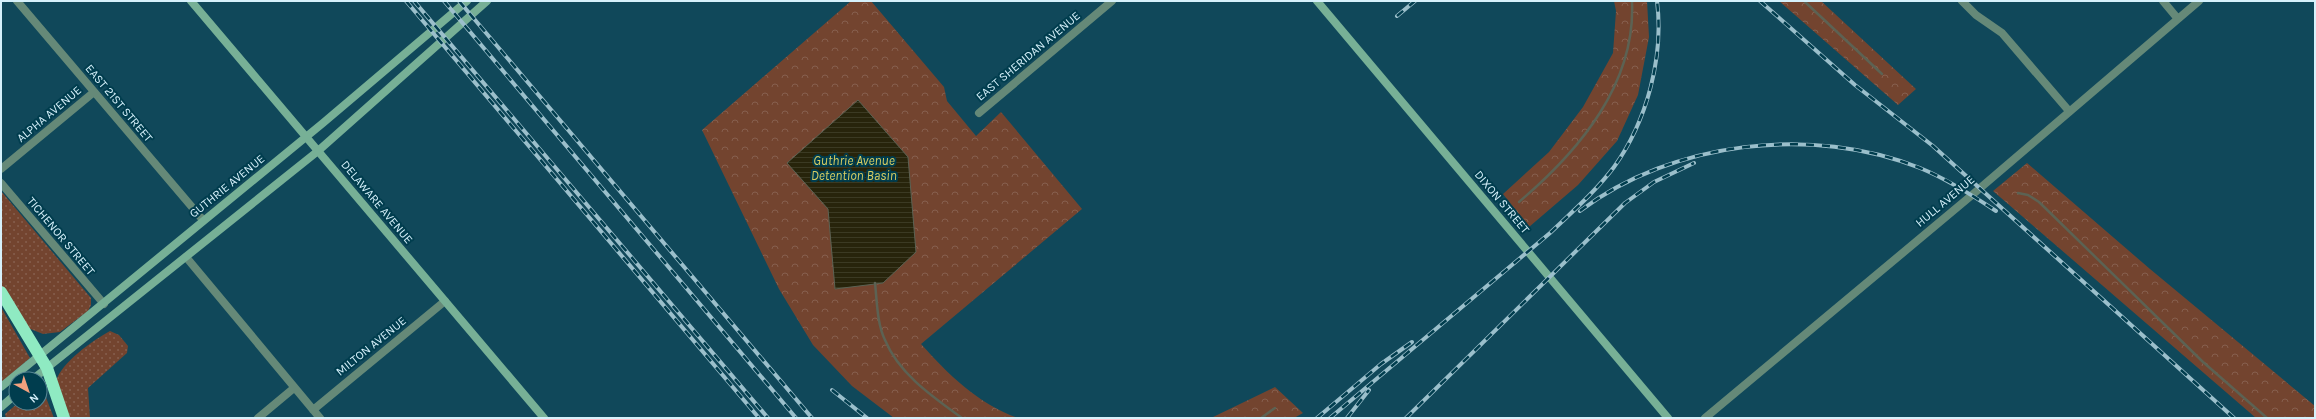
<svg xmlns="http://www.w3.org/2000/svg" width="2316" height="419" font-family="Karla,sans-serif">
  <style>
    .grass { fill: url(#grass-dots) }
    .park { fill: url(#park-crowns) }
    .water { fill: url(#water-rules); stroke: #5c6253 }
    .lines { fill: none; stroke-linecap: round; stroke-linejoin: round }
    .stream { stroke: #5c6253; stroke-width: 2.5 }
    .street { stroke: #658978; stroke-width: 8 }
    .secondary { stroke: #77b096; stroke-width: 8 }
    .highway { stroke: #8feac2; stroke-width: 12 }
    .rail-casing { stroke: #9bbfcb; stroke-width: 4 }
    .rail { stroke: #003d4e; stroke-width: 2.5; stroke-dasharray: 8; stroke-linecap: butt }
    .labels { text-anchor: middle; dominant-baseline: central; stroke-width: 4; stroke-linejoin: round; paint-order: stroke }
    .street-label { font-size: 12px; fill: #d6f1fb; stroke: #003d4e }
    .water-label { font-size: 13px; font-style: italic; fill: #d8ce62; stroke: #003d4e }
  </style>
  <defs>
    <pattern id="grass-dots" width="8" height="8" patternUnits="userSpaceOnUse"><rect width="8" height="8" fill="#73442f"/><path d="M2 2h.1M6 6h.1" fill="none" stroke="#865f4e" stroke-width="1.8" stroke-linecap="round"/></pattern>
    <pattern id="park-crowns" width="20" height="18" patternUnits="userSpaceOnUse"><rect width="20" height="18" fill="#73442f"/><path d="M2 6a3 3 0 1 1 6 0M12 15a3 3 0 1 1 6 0" fill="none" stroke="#865f4e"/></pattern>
    <pattern id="water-rules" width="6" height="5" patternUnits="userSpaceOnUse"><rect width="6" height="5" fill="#27240b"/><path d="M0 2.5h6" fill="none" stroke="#3b3a23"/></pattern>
  </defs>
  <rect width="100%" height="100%" fill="#10485a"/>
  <path class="grass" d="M1 191 91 298V305L88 311 60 332 43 334 28 328 23 322 1 285Z
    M1 307 30 358 1 383Z
    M110 331 119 335 128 346 127 353 88 388 90 418H67L56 381C62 362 92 341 110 331Z
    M40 388 45 395 54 418H6L5 414 18 403H40Z"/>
  <path class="park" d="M851 1H871L944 87 947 101 976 136 1001 112 1082 209 921 344C948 374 978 404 1018 418H894L852 386 813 345 779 289 702 130Z
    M1614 1H1647L1649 37 1638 95 1617 141 1578 185 1529 227 1503 194 1549 152 1583 107 1613 53 1616 11Z
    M1779 1H1821L1916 89 1898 105Z
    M2027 163 2150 269 2315 406V418H2256L1993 191Z
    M1275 387 1303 413 1294 418H1211Z"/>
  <path class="water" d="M858 100 908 157 916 252 883 283 835 289 828 209 787 163Z"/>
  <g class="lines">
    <path class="stream" d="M1804 1 1882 74
      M2018 193 2028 195 2039 202 2203 362 2267 418
      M1519 202C1579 151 1636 84 1632 1
      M875 283C877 301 877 324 885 340 899 374 933 397 962 418
      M1261 418 1275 408"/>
    <path class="street" d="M17 1 203 220
      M1962 1 1976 15 2002 33 2069 111
      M2163 1 2178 19
      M979 113 1112 1
      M1 169 94 92
      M1 183 104 304
      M186 257 320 418
      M313 410 445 301
      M258 418 294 388
      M1705 418 1972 195 2199 1"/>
    <path class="secondary" d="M191 1 544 418
      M1317 1 1668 418
      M33 379 318 151 487 1
      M1 387 323 123 467 1
      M1 407 16 394"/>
    <path class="highway" d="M1 292 47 368 64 418"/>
    <g class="rail-casing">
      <path id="rail" d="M406 1 759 418
        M414 1 768 418
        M444 1 796 418
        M459 1 812 418
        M1760 1 1855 85 1933 146 2234 418
        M1397 16 1415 1
        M1580 211C1673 141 1812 125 1920 168 1947 179 1972 195 1996 211
        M832 390 867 418
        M1317 418 1381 364 1412 342
        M1330 418 1550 233C1572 212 1596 191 1614 167 1647 121 1664 57 1657 1
        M1347 418 1369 390
        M1406 418 1625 203 1654 182 1694 163"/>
    </g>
    <use href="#rail" class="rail"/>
  </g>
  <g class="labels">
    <g class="street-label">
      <text transform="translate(1028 56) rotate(-40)">EAST SHERIDAN AVENUE</text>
      <text transform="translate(119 103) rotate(50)">EAST 21ST STREET</text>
      <text transform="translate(49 114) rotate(-40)">ALPHA AVENUE</text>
      <text transform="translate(227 186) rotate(-39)">GUTHRIE AVENUE</text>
      <text transform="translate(1945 201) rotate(-40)">HULL AVENUE</text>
      <text transform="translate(377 202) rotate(50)">DELAWARE AVENUE</text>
      <text transform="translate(1502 202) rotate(50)">DIXON STREET</text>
      <text transform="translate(61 236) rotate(50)">TICHENOR STREET</text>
      <text transform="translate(371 346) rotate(-39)">MILTON AVENUE</text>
    </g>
    <g class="water-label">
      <text x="854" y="160">Guthrie Avenue<tspan x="854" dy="15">Detention Basin</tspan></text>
    </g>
  </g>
  <rect width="2316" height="419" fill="none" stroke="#d6f1fb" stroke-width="4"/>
  <g transform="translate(28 391) rotate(140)"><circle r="19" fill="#003d4e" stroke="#568593"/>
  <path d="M0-3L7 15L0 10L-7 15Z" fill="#f2a17e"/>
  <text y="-6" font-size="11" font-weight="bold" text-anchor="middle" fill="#d6f1fb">N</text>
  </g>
</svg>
